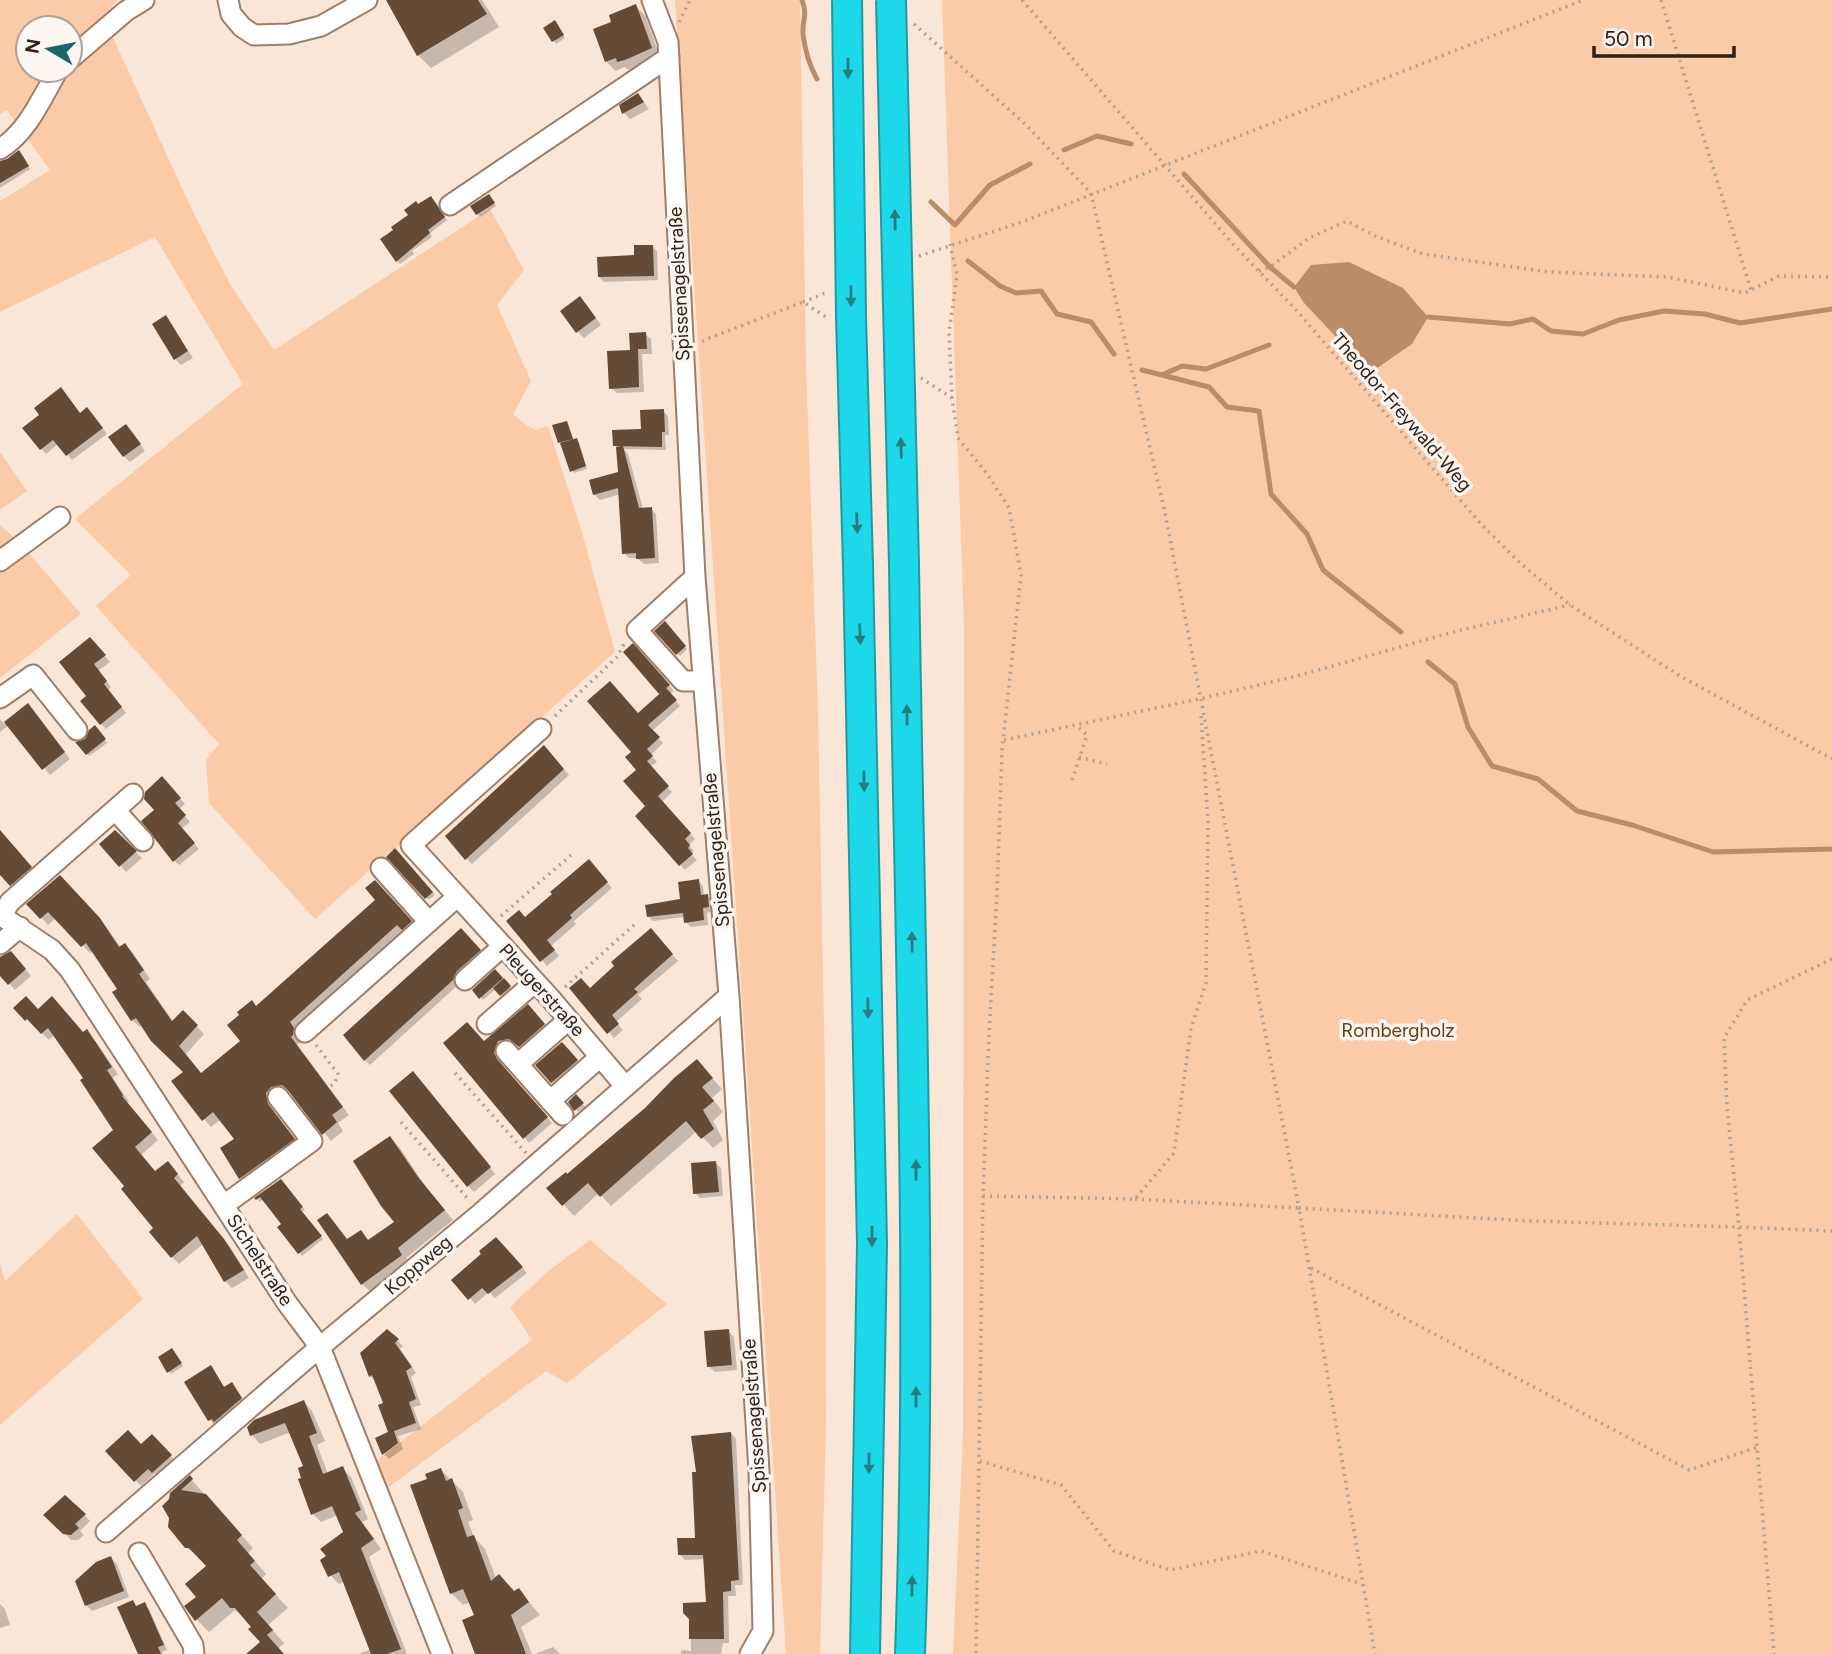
<svg xmlns="http://www.w3.org/2000/svg" width="1832" height="1654" font-family="Figtree,sans-serif">
  <style>
    .green { fill: #fbcaa6; fill-rule: evenodd }
    .water { fill: #bc8c69 }
    .shadow { fill: #0003 }
    .lines { fill: none; stroke-linecap: round; stroke-linejoin: round }
    .stream { stroke: #bc8c69; stroke-width: 5 }
    .building { fill: #654a35 }
    .minor-casing { stroke: #9d7f69; stroke-width: 23 }
    .highway-casing { stroke: #23989f; stroke-width: 32 }
    .path { stroke: #b2a194; stroke-width: 3.5; stroke-dasharray: 2 5; stroke-linecap: butt }
    .minor { stroke: #fff; stroke-width: 19 }
    .highway { stroke: #1dd8e8; stroke-width: 28 }
    .highway-bridge-casing { stroke: #23989f; stroke-width: 32; stroke-linecap: butt }
    .highway-bridge { stroke: #1dd8e8; stroke-width: 28 }
    .oneway { fill: #267c80 }
    .labels { text-anchor: middle; dominant-baseline: central; stroke-width: 7; stroke-linejoin: round; paint-order: stroke }
    .street-label { font-size: 19px; fill: #2e2118; stroke: #fdf6f1 }
    .park-label { font-size: 19px; fill: #693a10; stroke: #fdf6f1 }
  </style>
  <rect width="100%" height="100%" fill="#fae6d7"/>
  <path class="green" d="M0 0H118L103 16 193 212 230 284 274 350 490 209 524 270 497 305 531 381 513 414 526 425 536 430 548 426 581 529 615 652 315 919 209 803 206 760 219 744 96 606 131 575 75 519 243 384 155 237 0 312V201L50 170 7 110 0 114ZM28 28H70V70H28Z
    M675 0H800L806 364 818 711 825 1078 826 1424 820 1654H786Z
    M942 0H1832V1654H953L963 1433 964 627ZM1403 288 1370 373 1304 303Z
    M0 452 27 491 0 510Z
    M0 525 22 545 81 614 0 678Z
    M77 1214 143 1299 0 1425V1263L5 1281Z
    M590 1240 667 1304 567 1383 546 1371 386 1489 376 1461 532 1340 510 1307 547 1272Z"/>
  <path class="water" d="M1349 262 1403 288 1428 317 1412 344 1370 373 1304 303 1294 287 1311 265Z"/>
  <path class="shadow" d="M391 0H482L499 27 431 68 418 55Z
    M635 6 645 15 660 57 628 70 625 67 615 71 606 61 614 23Z
    M557 25 565 38 556 44 545 28Z
    M638 95 649 109 630 119 624 113 622 106Z
    M22 154 30 169 0 188V162Z
    M491 198 496 206 480 217 472 207Z
    M434 201 447 220 430 233 432 237 412 251 414 254 400 264 397 261 410 215 419 206Z
    M652 246 657 251 658 280 604 282 599 277Z
    M586 304 601 325 584 338 578 332Z
    M166 318 193 358 181 365 175 359Z
    M645 334 651 339 652 354H642L644 392 617 393 611 388Z
    M663 411 668 416 669 435H665L666 450 624 449 628 454 643 509H651L656 514 659 563 644 564 637 558H629L624 553 621 494 600 500 594 494 619 473 618 448 615 445 643 431Z
    M80 414H92L107 434 72 460 58 444 46 454 24 428Z
    M567 423 574 441 579 442 587 469 574 473 560 443Z
    M132 432 145 451 130 462 124 456Z
    M665 624 687 649 680 656 657 631Z
    M96 645 110 662 98 671 111 687 108 690 126 713 106 729 101 724 89 697Z
    M632 646 674 691 670 694 680 706 652 731 663 743 651 755 657 762 650 767 672 792 662 802 695 839 689 845 694 851 691 854 697 860 685 870 637 816 648 806 633 752 639 715 662 694 625 652Z
    M28 706 70 759 50 775 9 725 0 732V719L4 724Z
    M97 730 107 743 89 756 78 743 86 741Z
    M549 753 569 775 472 864 466 858Z
    M167 784 185 804 179 809 190 822 181 829 199 849 179 865 174 860 157 810Z
    M115 832 142 858 126 872 101 844Z
    M0 846 16 849 40 877 21 894 0 871Z
    M395 851 435 895 429 900 389 857Z
    M594 867 612 888 574 921 576 924 551 946 559 956 547 966 509 921 526 919Z
    M698 881 703 886 704 896H708L713 901 714 911 707 913 708 925 691 927 686 922 685 917 653 921 648 916 682 900Z
    M67 884 107 928 121 948 125 945 132 952 150 979 146 982 173 1022 183 1012 204 1034 186 1054 202 1075 243 1042 257 1008 377 900 382 890 418 929 301 1037 300 1043 297 1045 349 1115 338 1123 343 1131 331 1141 291 1092 279 1094 273 1101 275 1113 301 1147 248 1185 241 1178 237 1139 220 1120 211 1127 204 1119 185 1072 143 1025 140 1027 132 1020 119 989 93 950 90 953 56 918 48 925 29 904Z
    M461 930 485 956 458 985 370 1065 365 1060Z
    M656 936 678 961 638 995 642 999 616 1022 623 1030 614 1038 571 989 590 990Z
    M17 959 31 976 15 990 0 973V961Z
    M495 972 513 990 504 998 496 989 483 1000 474 990Z
    M15 1008 38 1011 83 1034 87 1032 94 1039 118 1074 113 1078 129 1102 127 1103 158 1140 141 1155 156 1173 175 1171 184 1182 180 1186 231 1248 249 1278 232 1288 225 1281 203 1244 179 1264 172 1257 156 1228 126 1187 116 1130 85 1079 55 1035 49 1040Z
    M533 1012 549 1030 525 1051 517 1044 510 1043 499 1054 502 1066 552 1123 529 1143 446 1043H484Z
    M561 1044 579 1064 555 1085 538 1065Z
    M697 1061 722 1089 712 1098 723 1112 713 1121 723 1140 713 1148 697 1131 611 1206 599 1193 574 1216 549 1188 568 1176 647 1109Z
    M419 1079 495 1174 474 1192 468 1186Z
    M576 1097 585 1107 578 1112 570 1102Z
    M390 1138 400 1148 427 1189 453 1220 406 1258 411 1265 372 1293 362 1284 327 1215 348 1241 361 1232 369 1241 397 1223Z
    M716 1163 721 1168 723 1196 700 1198 695 1193Z
    M281 1181 305 1210 301 1213 323 1239 302 1256 280 1227 283 1224 263 1199 260 1202 257 1198Z
    M501 1244 527 1273 495 1298 489 1292 475 1304 470 1298Z
    M387 1331 403 1346 400 1349 416 1373 411 1377 421 1405 413 1407 421 1429 398 1436 403 1449 389 1459 384 1454 391 1433 385 1404 377 1382 370 1376Z
    M728 1331 734 1337 737 1370 715 1372 708 1366Z
    M175 1353 183 1366 171 1374 169 1371Z
    M210 1368 225 1388 231 1384 247 1405 215 1426 210 1420Z
    M304 1402 312 1411 325 1441 317 1445 328 1474 343 1469 351 1477 368 1519 362 1522 381 1549 369 1557 407 1654H359L371 1649 345 1581 339 1584 330 1575 345 1533 338 1515 321 1522 313 1514 305 1467 291 1432 260 1444 252 1435Z
    M731 1433 736 1439 743 1585H735L736 1596H728L729 1643H723L721 1654H681V1650L691 1651V1618L708 1604 705 1559 685 1560 679 1554 697 1540 698 1473Z
    M152 1436 176 1462 159 1478 155 1473 141 1486 107 1451 141 1446Z
    M441 1470 463 1492 473 1520 468 1522 474 1537 485 1549 496 1578 514 1593 519 1590 540 1615 521 1627 532 1654H477L476 1616 470 1602 463 1605 451 1593 430 1480Z
    M190 1478 253 1548 248 1553 266 1574 261 1579 288 1608 268 1625 284 1643 278 1649 283 1654H249L262 1642 254 1627 235 1610 209 1632 196 1619 199 1597 209 1566 186 1547 164 1506Z
    M78 1508 90 1521 80 1531 84 1535 78 1540H71L46 1515Z
    M111 1558 117 1564 129 1597 92 1611 86 1605Z
    M133 1603 137 1607 144 1604 149 1609 167 1650 162 1652 163 1654H140Z
    M0 1604 5 1609 10 1625 0 1628Z
    M553 1647 560 1654H535Z"/>
  <g class="lines">
    <path class="stream" d="M802 0C808 17 802 19 803 34 805 51 809 65 817 79
      M1064 150 1097 136 1131 144
      M1184 174 1270 267 1294 287
      M931 202 955 225 990 185 1030 164
      M968 261 1000 286 1016 293 1041 291 1057 314 1091 322 1114 354
      M1428 317 1510 324 1533 319 1551 331 1583 334 1619 320 1664 311 1705 314 1740 323 1832 309
      M1142 370 1162 375 1182 366 1206 369 1269 345
      M1162 375 1209 387 1227 407 1259 411 1271 494 1307 534 1323 570 1401 632
      M1428 662 1455 684 1468 727 1492 766 1538 779 1577 811 1632 825 1713 852 1832 849"/>
  </g>
  <path class="building" d="M386 0H478L487 14 417 56Z
    M636 4 652 48 625 60 617 62 616 58 605 62 593 29 611 22 609 15Z
    M555 20 564 35 552 42 543 28Z
    M638 93 644 102 622 114 619 105Z
    M19 150 29 166 0 183V161L7 159Z
    M489 194 495 203 476 215 470 206Z
    M431 196 445 217 428 230 430 233 396 262 380 239 393 230 391 227 408 215 404 210 416 201 418 204Z
    M634 245H653L654 276 598 277 597 257 634 255Z
    M580 296 596 318 576 333 560 311Z
    M166 315 188 351 174 360 152 324Z
    M646 332 647 349H638L639 387 609 389 607 351 630 350 629 333Z
    M61 387 80 413 87 407 103 428 66 456 53 440 40 450 22 428 39 415 34 408Z
    M664 409 665 432H662V447L613 446 612 430 641 429 640 410Z
    M567 421 573 439 558 443 552 425Z
    M126 424 141 444 123 457 108 437Z
    M577 438 586 466 570 472 560 443Z
    M623 446 639 508 652 507 655 558 636 559V553L622 554 618 488 593 495 589 480 618 472 616 447Z
    M665 621 686 646 676 655 654 631Z
    M90 637 106 655 94 664 107 681 104 684 122 707 100 725 80 701 86 696 59 662Z
    M633 643 670 685 666 688 677 700 648 725 660 737 647 749 653 756 647 761 669 786 658 796 691 833 685 839 690 845 688 848 693 854 679 866 635 816 645 806 623 781 636 770 625 757 631 752 587 701 610 681 638 713 666 688 659 694 623 652Z
    M28 703 65 752 42 770 4 722Z
    M95 725 106 739 86 755 75 742 85 739 89 730Z
    M544 745 564 769 465 860 445 836Z
    M162 776 181 798 175 803 186 815 178 823 195 843 173 862 141 821 154 810 144 799 145 792Z
    M0 830 32 867 10 886 0 875Z
    M115 830 137 851 119 867 99 844Z
    M395 848 433 892 425 899 386 857Z
    M589 859 608 882 570 915 572 918 547 940 555 950 540 962 506 921 519 910 525 917 552 894 550 892Z
    M60 875 100 918 119 947 125 943 144 970 139 974 172 1021 183 1010 198 1025 179 1046 201 1073 240 1041 227 1025 239 1015 237 1012 252 1000 256 1006 375 900 365 888 375 880 412 921 402 930 397 925 290 1022 294 1028 293 1035 291 1037 343 1107 332 1115 337 1122 322 1135 287 1089 282 1085 271 1087 266 1093 268 1104 295 1139 239 1179 220 1148 234 1139 213 1112 202 1121 171 1081 183 1072 151 1041 136 1018 131 1021 112 992 117 989 86 943 81 947 48 912 40 919 26 904Z
    M699 879 701 895 708 894 709 907 703 908 704 920 684 923 683 913 647 917 645 905 680 899 678 882Z
    M461 928 481 950 457 971 453 980 364 1061 343 1035Z
    M651 928 673 954 634 989 638 992 612 1015 619 1024 607 1034 569 988 581 978 590 988 614 966 611 962Z
    M11 951 26 969 8 985 0 976V957Z
    M495 969 503 978 479 999 472 990Z
    M504 978 511 986 500 996 493 988Z
    M26 996 38 1009 52 996 83 1032 87 1029 112 1067 107 1070 123 1095 122 1096 152 1132 135 1147 155 1171 168 1161 178 1174 174 1178 224 1239 244 1270 224 1282 197 1236 171 1258 149 1232 153 1228 121 1189 124 1186 92 1148 113 1130 80 1080 83 1078 48 1028 41 1034 27 1019 25 1021 13 1008Z
    M528 1004 545 1024 519 1047 509 1039 498 1041 494 1053 497 1059 548 1117 523 1139 443 1043 467 1022 484 1041Z
    M562 1042 578 1060 551 1083 535 1065Z
    M697 1059 713 1078 702 1087 714 1101 703 1110 714 1129 701 1139 686 1121 600 1197 588 1183 562 1206 546 1188 566 1172 567 1174 645 1108 674 1078Z
    M413 1071 491 1167 467 1187 389 1091Z
    M576 1094 584 1103 574 1111 568 1102Z
    M390 1136 418 1177 445 1210 398 1248 402 1255 361 1285 317 1220 327 1213 347 1239 361 1230 368 1240 394 1222 381 1206 353 1161Z
    M716 1161 719 1192 693 1194 691 1163Z
    M281 1179 303 1207 300 1209 322 1236 298 1254 277 1227 281 1224 271 1211 260 1197 256 1200 254 1198Z
    M496 1237 523 1267 488 1294 482 1288 468 1300 451 1280 481 1254 479 1251Z
    M387 1329 399 1339 395 1343 412 1367 406 1371 416 1399 409 1402 416 1423 394 1431 398 1443 382 1455 375 1438 388 1432 378 1405 383 1403 372 1375 369 1377 360 1353Z
    M729 1329 732 1365 707 1367 704 1331Z
    M172 1348 182 1363 167 1373 158 1357Z
    M211 1365 224 1387 232 1382 242 1398 214 1422 212 1419 208 1421 184 1382Z
    M304 1400 317 1433 309 1436 323 1474 343 1466 361 1510 355 1513 374 1539 361 1548 401 1649 387 1654H371L339 1572 328 1577 320 1560 326 1556 320 1549 343 1532 332 1506 311 1515 298 1479 301 1478 298 1468 303 1466 285 1423 250 1436 247 1427 254 1420Z
    M128 1430 141 1444 152 1434 172 1455 152 1473 148 1469 134 1482 105 1451Z
    M731 1432 739 1580 731 1581V1591L723 1592 724 1639H689V1619L683 1613V1603L706 1602 703 1555H678L677 1538H695L692 1472H696L691 1436Z
    M441 1468 446 1481 452 1478 463 1508 458 1510 467 1537 474 1535 491 1581 499 1574 514 1591 519 1588 529 1602 511 1615 526 1654H475L462 1620 474 1615 463 1589 450 1594 410 1485 427 1479 425 1474Z
    M190 1475 193 1479 181 1490 206 1494 242 1535 237 1540 255 1561 250 1565 276 1594 257 1612 273 1630 267 1635 284 1654H246L260 1642 248 1629 251 1627 235 1608H230L222 1598 195 1621 184 1606 196 1597 185 1584 206 1566 189 1548H185L168 1527 169 1518 162 1506 169 1499 170 1493Z
    M65 1495 86 1514 75 1524 79 1528 71 1535 63 1534 43 1515Z
    M111 1556 124 1591 85 1606 75 1581 96 1562Z
    M133 1600 136 1606 145 1602 164 1645 158 1647 161 1654H138L117 1607Z"/>
  <g class="lines">
    <g class="minor-casing">
      <path id="minor" d="M228 0 231 14 242 27 254 35 289 34 321 26 367 0
        M652 0 668 42 695 577 729 996 759 1471 763 1631 750 1654
        M70 59 126 11 144 0
        M0 149C28 132 42 97 58 70
        M450 205 669 57
        M0 561 60 517
        M695 577 637 630 683 681H702
        M0 698 33 675 77 730
        M541 729 411 845 551 999 625 1086
        M115 810 143 841
        M381 868 429 922
        M0 915 52 950 70 970 287 1303 320 1347 442 1654
        M1 916 10 902 133 794
        M0 944 20 927
        M465 980 503 946
        M487 1024 535 982
        M305 1032 457 897
        M506 1051 563 1115
        M518 1064 568 1020
        M550 1101 600 1057
        M224 1205 312 1141 278 1097
        M106 1532 320 1347 481 1213 729 996
        M139 1553 193 1645 194 1654"/>
    </g>
    <g class="highway-casing">
      <path id="highway" d="M904 565C909 928 923 1291 910 1654
        M858 566 872 1244 865 1654"/>
    </g>
    <path class="path" d="M1022 0 1232 243 1297 311 1480 523 1518 561 1570 605 1680 676 1832 759
      M1661 0 1751 290
      M679 22 690 0
      M914 24 1026 125 1091 193 1165 513 1299 1208 1531 1221 1739 1227 1774 1654
      M950 244 957 275 949 332 952 398 958 438 988 475 1009 508 1021 575 1002 750 997 893 989 1034 983 1196 976 1654
      M919 256 1022 222 1583 0
      M1259 271 1270 267 1309 238 1347 221 1375 236 1423 254 1549 272 1667 277 1745 293 1779 276 1832 277
      M803 302 828 292
      M702 341 803 302 829 319
      M921 378 952 398
      M555 716 618 656 624 644
      M1004 740 1199 699 1297 676 1457 631 1570 605
      M1079 757 1107 764
      M1072 780 1087 735 1076 725
      M501 916 571 855
      M1832 959 1747 1000 1724 1038 1727 1107 1739 1227 1832 1231
      M565 987 634 925
      M316 1045 338 1074 335 1083 329 1087
      M455 1073 526 1153
      M401 1122 469 1200
      M983 1196 1135 1199 1174 1153 1191 1028 1206 983 1208 821 1201 715
      M1135 1199 1299 1208 1375 1654
      M1311 1268 1689 1470 1758 1447
      M980 1461 1061 1485 1114 1551 1170 1570 1261 1551 1362 1584"/>
    <use href="#minor" class="minor"/>
    <use href="#highway" class="highway"/>
    <g class="highway-bridge-casing">
      <path id="highway-bridge" d="M847 0 851 316 858 566
        M891 0 904 565"/>
    </g>
    <use href="#highway-bridge" class="highway-bridge"/>
  </g>
  <defs><path id="oneway-solid" d="M-6-.8H1V-3.2L6.5 0L1 3.2V.8H-6Z" transform="scale(1.75)"/></defs>
  <g class="oneway">
    <use href="#oneway-solid" transform="translate(848 68) rotate(90)"/>
    <use href="#oneway-solid" transform="translate(895 220) rotate(-91)"/>
    <use href="#oneway-solid" transform="translate(851 296) rotate(89)"/>
    <use href="#oneway-solid" transform="translate(901 448) rotate(-92)"/>
    <use href="#oneway-solid" transform="translate(857 523) rotate(88)"/>
    <use href="#oneway-solid" transform="translate(860 634) rotate(88)"/>
    <use href="#oneway-solid" transform="translate(907 715) rotate(-91)"/>
    <use href="#oneway-solid" transform="translate(864 781) rotate(89)"/>
    <use href="#oneway-solid" transform="translate(912 942) rotate(-91)"/>
    <use href="#oneway-solid" transform="translate(868 1008) rotate(89)"/>
    <use href="#oneway-solid" transform="translate(916 1170) rotate(-90)"/>
    <use href="#oneway-solid" transform="translate(872 1236) rotate(90)"/>
    <use href="#oneway-solid" transform="translate(916 1397) rotate(-90)"/>
    <use href="#oneway-solid" transform="translate(869 1463) rotate(91)"/>
    <use href="#oneway-solid" transform="translate(912 1586) rotate(-89)"/>
  </g>
  <g class="labels">
    <g class="street-label">
      <text transform="translate(679 284) rotate(-93)">Spissenagelstraße</text>
      <text transform="translate(1402 412) rotate(49)">Theodor-Freywald-Weg</text>
      <text transform="translate(716 850) rotate(-95)">Spissenagelstraße</text>
      <text transform="translate(542 990) rotate(48)">Pleugerstraße</text>
      <text transform="translate(260 1260) rotate(57)">Sichelstraße</text>
      <text transform="translate(418 1265) rotate(-40)">Koppweg</text>
      <text transform="translate(754 1416) rotate(-94)">Spissenagelstraße</text>
    </g>
    <g class="park-label">
      <text x="1398" y="1030">Rombergholz</text>
    </g>
  </g>
  <g transform="translate(49 49) rotate(280)"><circle r="33" fill="#fdf6f1" stroke="#aaa19a" stroke-width="2"/>
  <path d="M0-5L12 26L0 18L-12 26Z" fill="#1a676e"/>
  <text y="-10" font-size="19" font-weight="bold" text-anchor="middle" fill="#2e2118">N</text>
  </g>
  <path d="M1594 46v10h140v-10" fill="none" stroke="#2e2118" stroke-width="3.5"/>
  <text x="1604" y="46" font-size="21" fill="#2e2118" stroke="#fdf6f1" stroke-width="5" paint-order="stroke">50 m</text>
</svg>
